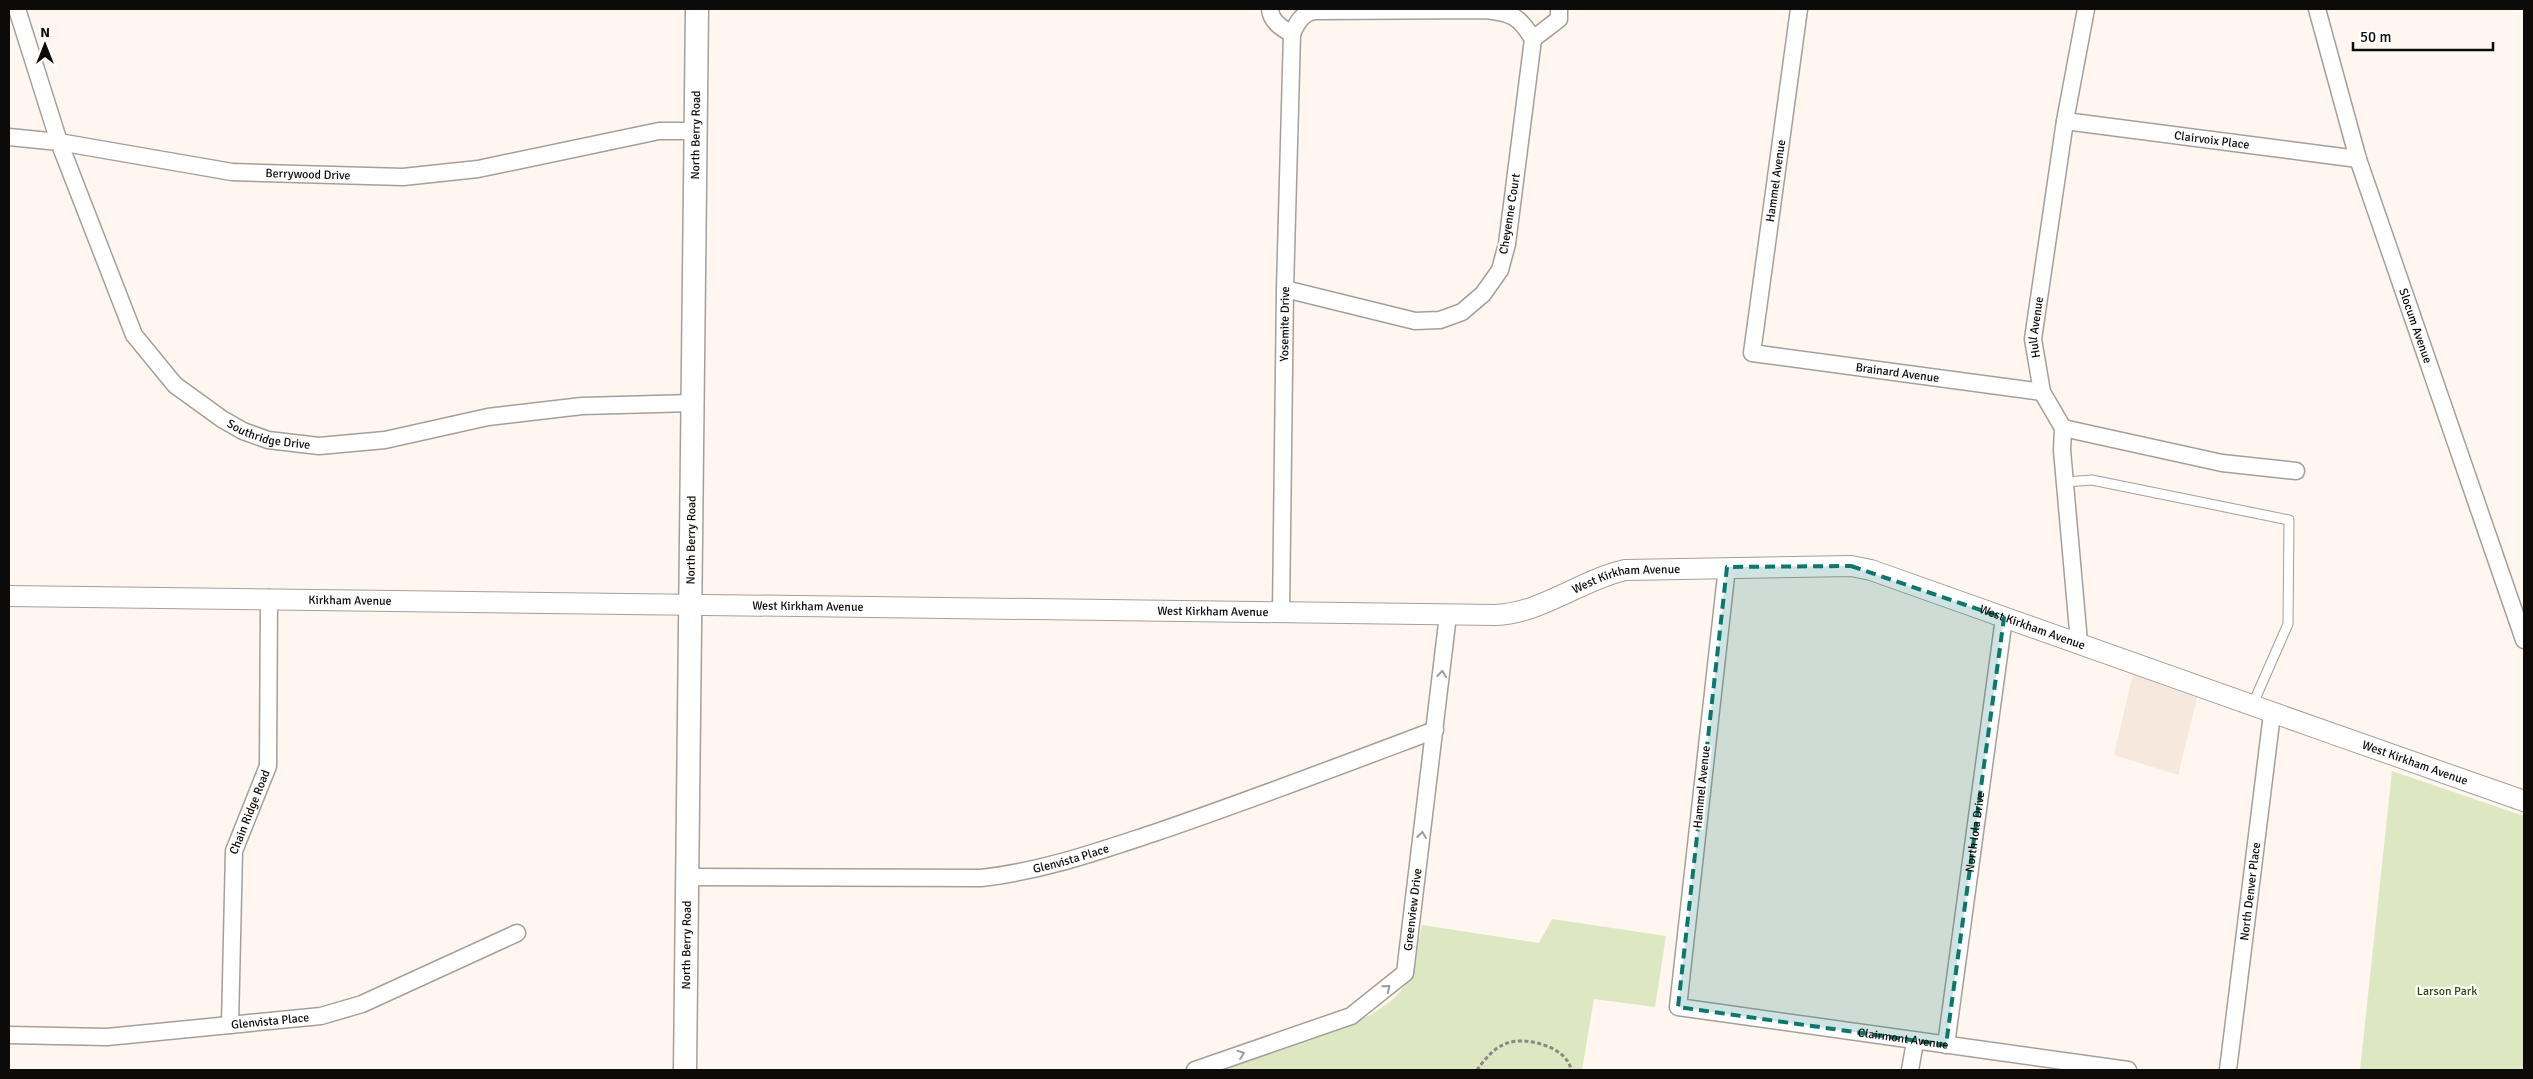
<svg xmlns="http://www.w3.org/2000/svg" width="2533" height="1079" font-family="Signika,sans-serif">
  <style>
    .built { fill: #f6e8dd }
    .green { fill: #dde8c2 }
    .lines { fill: none; stroke-linecap: round; stroke-linejoin: round }
    .service-casing { stroke: #a69f99; stroke-width: 11 }
    .minor-casing { stroke: #a69f99; stroke-width: 19 }
    .tertiary-casing { stroke: #a69f99; stroke-width: 22 }
    .secondary-casing { stroke: #a69f99; stroke-width: 25 }
    .path { stroke: #8c8782; stroke-width: 3; stroke-dasharray: 4 2.5; stroke-linecap: butt }
    .service { stroke: #fff; stroke-width: 9 }
    .minor { stroke: #fff; stroke-width: 16 }
    .tertiary { stroke: #fff; stroke-width: 20 }
    .secondary { stroke: #fff; stroke-width: 22 }
    .oneway { stroke: #9e9d9d }
    .marked { fill: #0f766e; fill-opacity: 0.2; stroke: #0f766e; stroke-width: 4; stroke-dasharray: 10 6; stroke-linejoin: round }
    .labels { text-anchor: middle; dominant-baseline: central; stroke-width: 4.5; stroke-linejoin: round; paint-order: stroke }
    .street-label { font-size: 12px; fill: #0d0b09; stroke: #fff }
    .park-label { font-size: 12px; fill: #374108; stroke: #fff }
  </style>
  <rect width="100%" height="100%" fill="#fef6ef"/>
  <path class="built" d="M2133 674 2197 698 2178 775 2114 755Z"/>
  <path class="green" d="M2392 771 2524 816V1070H2360Z
    M1552 919 1666 936 1655 1007 1594 999 1582 1070H1214L1368 1016C1414 991 1412 972 1422 925L1539 943Z"/>
  <g class="lines">
    <g class="service-casing">
      <path id="service" d="M2065 482 2092 480 2289 520 2288 624 2252 706"/>
    </g>
    <g class="minor-casing">
      <g id="minor">
        <path id="s1" d="M17 9 59 142 232 172 403 177 478 169 659 131H696"/>
        <path d="M1270 9C1271 22 1282 28 1292 34"/>
        <path id="s2" d="M1799 9 1752 353 2042 392"/>
        <path id="s3" d="M2317 9 2358 159 2524 640"/>
        <path d="M1533 39 1559 19V9"/>
        <path id="s4" d="M2065 121 2358 159"/>
        <path id="s5" d="M9 137 59 142 134 335 175 385 222 419 243 431 268 440 319 446 385 440 488 417 582 406 694 403"/>
        <path d="M2063 428 2222 463 2296 471"/>
        <path id="s6" d="M1727 567 1678 1007 2128 1070"/>
        <path id="s7" d="M1281 613 1285 289 1292 34C1296 24 1303 12 1315 11L1486 10C1512 13 1519 16 1533 39L1507 244 1500 270 1483 294 1462 312 1440 320 1415 321 1285 289"/>
        <path id="s8" d="M2079 642 2062 450 2063 428 2042 392 2033 339 2065 121 2086 9"/>
        <path id="s9" d="M687 877 981 878C1043 871 1096 852 1154 833 1248 801 1342 765 1435 730"/>
        <path id="s10" d="M230 1025 234 851 268 766 269 598"/>
        <path id="s11" d="M9 1035 107 1037 321 1016 362 1004 517 933"/>
        <path id="s12" d="M1946 1045 2004 618"/>
        <path id="s13" d="M1195 1070 1351 1016 1405 973 1448 615"/>
        <path d="M1910 1070 1915 1042"/>
        <path id="s14" d="M2228 1070 2272 714"/>
      </g>
    </g>
    <g class="tertiary-casing">
      <g id="tertiary">
        <path id="s15" d="M9 596 1496 615C1542 613 1581 580 1625 570L1851 566 1871 570C2089 647 2306 725 2524 801"/>
      </g>
    </g>
    <g class="secondary-casing">
      <g id="secondary">
        <path id="s16" d="M685 1070 697 9"/>
      </g>
    </g>
    <path class="path" d="M1477 1070C1484 1060 1494 1048 1505 1044 1524 1035 1568 1047 1571 1070"/>
    <use href="#service" class="service"/>
    <use href="#minor" class="minor"/>
    <use href="#tertiary" class="tertiary"/>
    <use href="#secondary" class="secondary"/>
  </g>
  <defs><path id="oneway-chevron" d="M-2-3.5L2.5 0L-2 3.5" fill="none" stroke-width="1.6" stroke-linecap="round" stroke-linejoin="round" transform="scale(1.25)"/></defs>
  <g class="oneway">
    <use href="#oneway-chevron" transform="translate(1442 674) rotate(-84)"/>
    <use href="#oneway-chevron" transform="translate(1422 835) rotate(-83)"/>
    <use href="#oneway-chevron" transform="translate(1387 988) rotate(-39)"/>
    <use href="#oneway-chevron" transform="translate(1241 1054) rotate(-19)"/>
  </g>
  <path class="marked" d="M1851 566 2004 618 1946 1045 1678 1007 1727 567Z"/>
  <g class="labels">
    <g class="street-label">
      <text stroke="none"><textPath href="#s16" startOffset="935">North Berry Road</textPath></text>
      <text stroke="none"><textPath href="#s4" startOffset="148">Clairvoix Place</textPath></text>
      <text stroke="none"><textPath href="#s1" startOffset="391">Berrywood Drive</textPath></text>
      <text transform="translate(1776 181) rotate(-82)">Hammel Avenue</text>
      <text transform="translate(1510 214) rotate(-81)">Cheyenne Court</text>
      <text stroke="none"><textPath href="#s7" startOffset="289">Yosemite Drive</textPath></text>
      <text stroke="none"><textPath href="#s3" startOffset="332">Slocum Avenue</textPath></text>
      <text stroke="none"><textPath href="#s8" startOffset="322">Hull Avenue</textPath></text>
      <text stroke="none"><textPath href="#s2" startOffset="494">Brainard Avenue</textPath></text>
      <text stroke="none"><textPath href="#s5" startOffset="430">Southridge Drive</textPath></text>
      <text stroke="none"><textPath href="#s16" startOffset="530">North Berry Road</textPath></text>
      <text stroke="none"><textPath href="#s15" startOffset="1624">West Kirkham Avenue</textPath></text>
      <text stroke="none"><textPath href="#s15" startOffset="341">Kirkham Avenue</textPath></text>
      <text stroke="none"><textPath href="#s15" startOffset="799">West Kirkham Avenue</textPath></text>
      <text stroke="none"><textPath href="#s15" startOffset="1204">West Kirkham Avenue</textPath></text>
      <text stroke="none"><textPath href="#s15" startOffset="2042">West Kirkham Avenue</textPath></text>
      <text stroke="none"><textPath href="#s15" startOffset="2448">West Kirkham Avenue</textPath></text>
      <text transform="translate(1702 787) rotate(-84)">Hammel Avenue</text>
      <text stroke="none"><textPath href="#s10" startOffset="216">Chain Ridge Road</textPath></text>
      <text stroke="none"><textPath href="#s12" startOffset="215">North Iola Drive</textPath></text>
      <text stroke="none"><textPath href="#s9" startOffset="386">Glenvista Place</textPath></text>
      <text stroke="none"><textPath href="#s14" startOffset="180">North Denver Place</textPath></text>
      <text stroke="none"><textPath href="#s13" startOffset="298">Greenview Drive</textPath></text>
      <text stroke="none"><textPath href="#s16" startOffset="125">North Berry Road</textPath></text>
      <text stroke="none"><textPath href="#s11" startOffset="262">Glenvista Place</textPath></text>
      <text stroke="none"><textPath href="#s6" startOffset="670">Clairmont Avenue</textPath></text>
    </g>
    <g class="park-label">
      <text x="2447" y="991">Larson Park</text>
    </g>
  </g>
  <rect width="2533" height="1079" fill="none" stroke="#0d0b09" stroke-width="20"/>
  <g transform="translate(45 45)" stroke="#ffffff" stroke-width="4" paint-order="stroke">
  <path d="M0-4L9 19L0 12L-9 19Z" fill="#0d0b09"/>
  <text y="-8" font-size="14" font-weight="bold" text-anchor="middle" fill="#0d0b09">N</text>
  </g>
  <path d="M2353 42v8h140v-8" fill="none" stroke="#0d0b09" stroke-width="2.5"/>
  <text x="2360" y="42" font-size="15" fill="#0d0b09" stroke="#ffffff" stroke-width="4" paint-order="stroke">50 m</text>
</svg>
